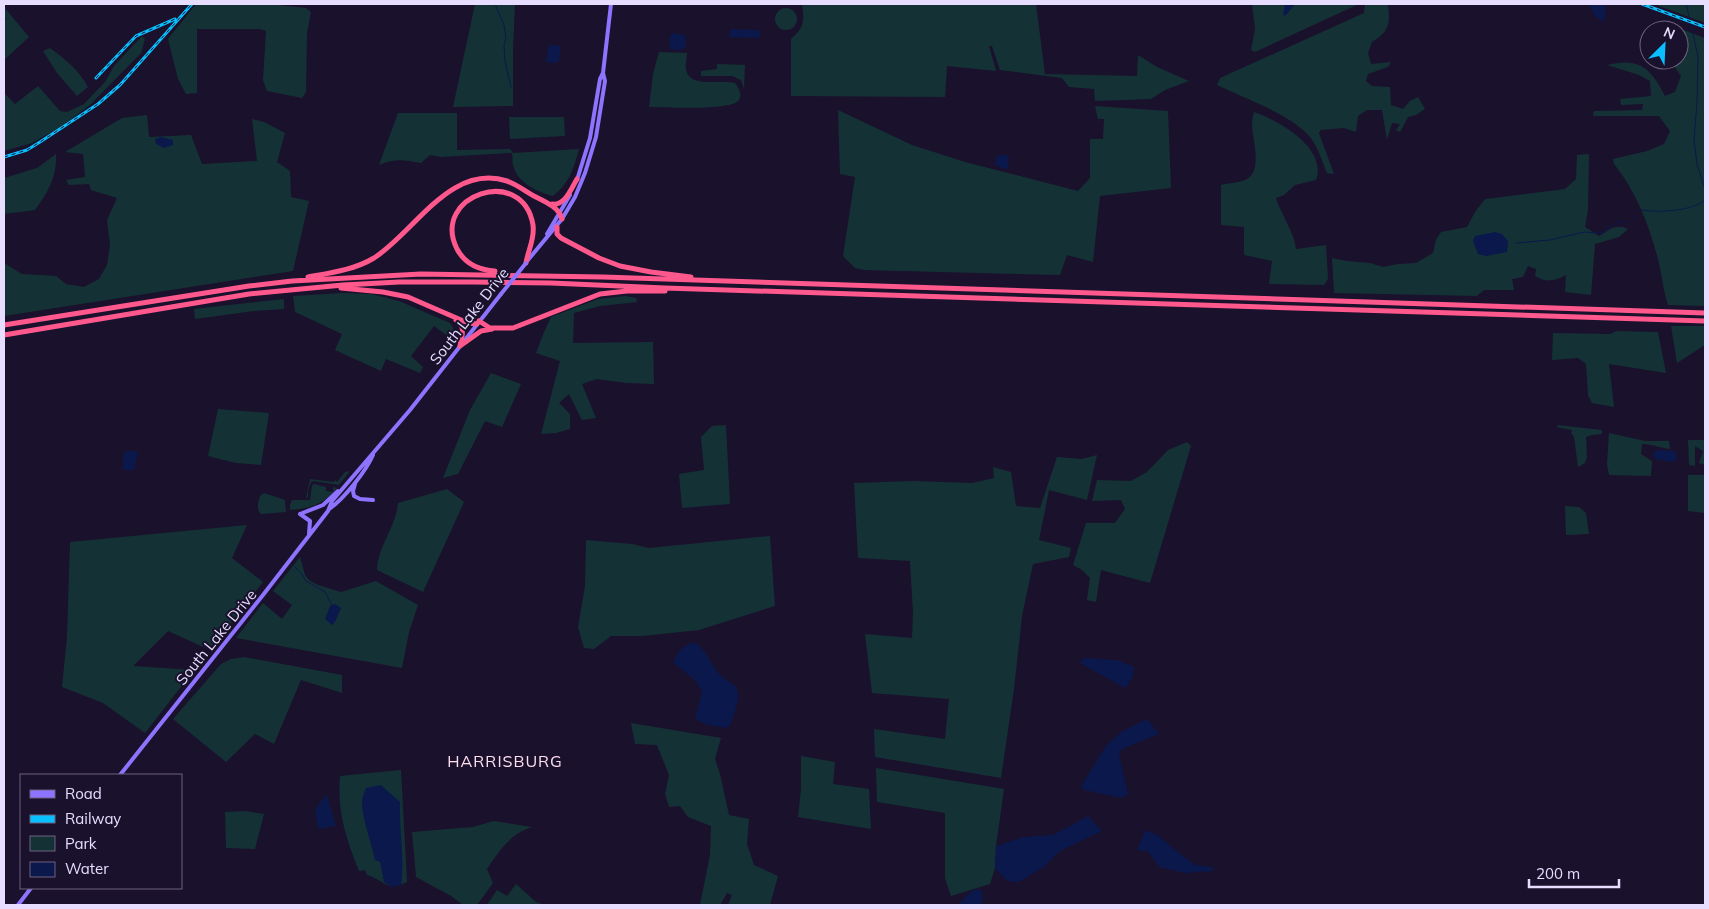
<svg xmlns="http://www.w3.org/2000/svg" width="1709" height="909" font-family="Mulish,sans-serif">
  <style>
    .green { fill: #143236 }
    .water { fill: #0b184c }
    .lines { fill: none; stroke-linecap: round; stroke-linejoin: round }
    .stream { stroke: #0b184c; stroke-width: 1 }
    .secondary { stroke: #8d74ff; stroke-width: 4 }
    .motorway { stroke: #ff588d; stroke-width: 5 }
    .rail-casing { stroke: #09bfff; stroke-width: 3 }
    .rail { stroke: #1a112c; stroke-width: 1; stroke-dasharray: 4; stroke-linecap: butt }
    .secondary-bridge { stroke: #8d74ff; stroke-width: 4 }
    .labels { text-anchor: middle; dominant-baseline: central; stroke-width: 4; stroke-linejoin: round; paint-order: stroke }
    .street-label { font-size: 15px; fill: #e6ddff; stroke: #1a112c }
    .neighbourhood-label { font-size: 16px; letter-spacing: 1px; fill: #ffdfee; stroke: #1a112c }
  </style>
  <rect width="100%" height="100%" fill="#1a112c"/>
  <path class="green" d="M196 4H268L306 8 311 12 307 33 306 92 302 98 267 91 263 80 266 31 260 29H197V93L186 94 178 79 168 39Z
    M475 4H515L513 50V106L453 107Z
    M802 4H1036L1045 74 1137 76 1138 55 1157 67 1189 81 1165 90 1151 99 1095 101 1094 89 1069 87 1062 78 1000 70 992 46H989L996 71 947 66 945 97 791 96V39C805 27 804 21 802 4Z
    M1252 4H1359L1255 52 1251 50 1255 29Z
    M1365 4H1388C1390 24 1390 31 1372 42L1368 53 1371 64 1391 62 1388 67 1368 74 1366 81 1372 86 1390 87 1391 105 1403 109 1410 101 1418 97 1425 109 1416 115 1408 117 1400 132 1396 130 1400 124 1392 123 1387 140 1382 110H1367L1358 116 1356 132 1344 128 1321 130 1319 133 1334 174 1327 173C1322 161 1318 147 1310 137 1292 115 1244 98 1217 85L1220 78 1364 13Z
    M1654 4H1705V23Z
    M4 7 29 37 4 60V22L6 19 4 15Z
    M775 19a11 11 0 1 1 22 0a11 11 0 1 1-22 0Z
    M1659 21 1705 38V306L1668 305C1663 290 1662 274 1658 259 1649 225 1636 191 1614 164L1613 159 1647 151 1664 144 1670 131 1659 116H1593L1594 111 1642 110 1643 104 1621 105 1620 99 1651 96 1650 81 1639 75 1607 65C1639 57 1651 68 1665 96L1675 92 1681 76 1670 60H1679V30H1660Z
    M142 36 145 39 141 53 90 105 59 128 32 143 4 151V93L15 104 38 86 60 111 67 112 84 104 105 82 114 66Z
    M50 48C65 59 79 70 88 87L77 96 57 73 43 51Z
    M659 52 687 53C687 58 685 64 686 69 689 89 721 79 735 83 739 88 743 96 738 101 728 111 665 107 649 107L653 74Z
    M717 64 745 65 744 89 741 80 732 76H701V71L717 69Z
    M1095 106 1168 111 1171 188 1100 196 1093 262 1067 255 1060 275 864 270 855 268 843 256 855 177 840 174 838 110 912 145 965 162 1078 191 1090 178V139H1103L1104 119H1098Z
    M1254 112C1278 120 1328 148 1316 180L1295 185 1284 195 1276 198C1281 215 1294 231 1296 249L1326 245 1328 279 1324 285 1269 284 1272 261 1244 255V227L1221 225V185C1229 183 1238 183 1245 180 1264 172 1252 139 1252 124 1252 120 1253 116 1254 112Z
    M398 113H457V150L510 149 513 153 579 149C574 168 569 184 553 196 538 192 517 183 513 165 512 162 513 157 512 153L441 157 430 155 421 163C405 160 395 158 379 165Z
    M147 115 149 137 191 135 202 164 257 161 252 119 264 122 285 133 277 162 290 171 291 197 309 201 293 271 4 316V263L22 274 56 276 66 284 84 287 99 279 107 265 110 245 107 220 117 198 91 190 89 184 69 185 66 180 85 177 83 154 65 152 122 118Z
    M509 117H564L565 136 510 139Z
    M56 154C57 177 48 192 35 210L4 214V178L37 168Z
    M1589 154 1588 210 1585 227 1599 236C1609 230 1616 223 1628 229L1619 237 1595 244 1591 295 1565 292 1566 275C1554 281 1547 283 1535 276L1536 269 1528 266 1523 277 1512 279 1514 290H1484L1477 296 1334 293 1332 258 1347 261 1370 263 1383 267 1398 264 1416 263 1433 253 1436 240 1441 232 1467 227 1475 212 1485 199 1565 189 1576 179 1577 155Z
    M343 293 371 294 399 301 450 323C455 329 454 333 454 341L434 326 411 356 423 367 420 373 386 359 381 371 335 350 342 334 295 312 293 296Z
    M625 296 636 298 637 302 600 306 574 313 573 343 653 342 654 384 626 383 597 379 582 384 596 418 582 420 569 394 559 403 570 414V429L556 433 541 434 560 361 536 353 544 332 551 317 598 299Z
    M284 299V309L254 311 195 319 194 309Z
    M1671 326H1705V345L1677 363Z
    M1616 331 1658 332 1666 373 1609 364 1614 407 1592 403 1588 395 1586 364 1578 358 1552 360 1553 333 1610 334Z
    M491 373 521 384 502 427 485 421 458 474 443 478 470 410Z
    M218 409 269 413 261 465 236 463 208 456Z
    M726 425 730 504 682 508 679 474 704 470 701 437 712 426Z
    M1557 425 1602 430V434L1592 435 1586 437 1587 457 1585 463 1578 467 1574 437 1571 433 1572 430 1557 427Z
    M1609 433 1645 441H1669L1670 449C1660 448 1653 444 1642 444L1641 454 1652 461 1651 476 1609 475 1607 464Z
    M1688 440H1705V465L1699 463 1703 451 1695 446V466L1689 465Z
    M1187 442 1191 446 1150 583 1101 570 1096 602 1087 600 1090 578 1082 570 1073 565 1086 523H1115L1125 509 1121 500 1092 501 1097 480 1131 481 1147 472 1168 450Z
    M1097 455 1087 500 1049 490 1039 540 1071 548 1069 557 1033 564 1022 616 1014 689 1001 778 875 757 874 729 945 739 949 699 872 693 865 634 912 638 913 613 910 561 858 558 854 483 914 481 972 483 994 478 993 467 1011 472 1016 506 1040 508 1057 457 1082 459Z
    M350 471 339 485 314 481 311 482 308 491V497L306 498 310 479 334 482 335 480 337 482 345 472Z
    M1688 475H1705V513L1688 511Z
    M314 484 326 487V491L333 492V487L337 488C322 505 312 508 290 510V505L292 500H310L312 486Z
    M447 489 464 502 423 592 377 570C378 546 396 527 398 503Z
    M264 493 285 500 286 512 261 514C256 509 258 502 260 496Z
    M1565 506 1579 507 1586 513 1589 534 1566 535Z
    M247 525 232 558 263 582 210 650 168 631 133 666 194 670 145 733 103 703 62 687 67 637 70 542Z
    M770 536 775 606 699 630 643 636H611L594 649 584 648 578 627 585 586 586 540 632 544 649 548Z
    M300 557 305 575 310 581 318 585 341 592 376 581 418 605 409 632 402 668 236 638 263 603 282 619 292 605 273 591Z
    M244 657 342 675V693L301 680 274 744 255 734 226 762 173 719 221 664 231 659Z
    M631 723 721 738 715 759 720 774 729 815 749 819 747 844 754 865 778 876 770 905H728L732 895 727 893 720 905H700L710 855 711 826 688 817 680 806 669 807 665 794 669 775 657 745 635 744Z
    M801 756 835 762 833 784 869 789 871 829 798 817 801 789Z
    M876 768 1004 789 996 846 995 868 990 884 951 896 945 878V813L877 802Z
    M401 770 407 882C385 892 385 880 367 875L365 870 359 871C346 838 337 812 340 776Z
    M245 811 264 814 255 849 226 848 225 812Z
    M494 821 532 827C510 834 499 851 487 869L493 883 477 905H463L451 896 416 877 412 832 473 827Z
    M516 884 536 902 545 905H487L497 890 507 896Z"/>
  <path class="water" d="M1285 4H1295L1286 15 1283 16Z
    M1589 4H1606L1604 22 1595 16Z
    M730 29 757 30 760 32V34L758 38 729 37Z
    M673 33 685 35 686 46 682 50 670 49V36Z
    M549 45 560 46 561 47 559 60 556 63 546 62Z
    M161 137 173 140V145L164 148 156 144 155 139Z
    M999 155H1006L1009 157 1008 169 1002 168 995 165 996 158Z
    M1495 232 1502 234 1508 241 1507 252 1486 256 1478 254 1473 241 1475 236Z
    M1657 450 1675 451 1677 459 1673 462 1655 459 1653 455Z
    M126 451H135L138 453 134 470H126L123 469V455Z
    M335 604 341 608 335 622 332 625 325 619 330 606Z
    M694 642C706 650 708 658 716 670 729 688 745 679 735 711 733 718 732 723 727 728L708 725 695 719 702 692 696 681 673 662C678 652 682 646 694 642Z
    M1084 658 1117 660 1134 667 1133 677 1125 688 1080 663Z
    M1147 719 1159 734 1122 749 1119 754 1128 794 1121 798 1084 790 1081 786 1106 746 1121 732Z
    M381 785 400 802C399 830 405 858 401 885L392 887 384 882 380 862 375 860C371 841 363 822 362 803 362 798 364 793 366 788Z
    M327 795 336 826 319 829C313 812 314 807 327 795Z
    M1088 816 1102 831 1060 851 1044 867 1019 882 1007 881 995 868 996 846 1024 837 1053 835Z
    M1145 830 1159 836 1175 850 1195 865 1212 867 1214 871 1185 873 1159 867 1148 851 1137 850Z
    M973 890H981L983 898 981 905H957Z"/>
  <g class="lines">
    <path class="stream" d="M495 4 504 25 506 38 504 46 505 61 511 87
      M1686 4 1690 20
      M1691 24 1698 57 1697 102 1694 140 1697 164 1705 189
      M1642 210C1658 213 1693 211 1705 200
      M1633 218 1636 217
      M1516 243 1550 240 1584 232 1599 233 1603 232 1617 222H1628
      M295 567 301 573 306 581 325 592 332 605"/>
    <path class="secondary" d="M577 180 590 138 600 79 603 73
      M547 234 570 195
      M528 260 562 219 575 197 585 173 596 137 605 81 603 73 611 4
      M355 484 353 491 354 496 360 499 373 500
      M329 509C344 499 366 471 373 455
      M300 514 323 505 338 491
      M300 514 310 521 309 534
      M120 775 263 595 328 511 332 501 410 410 501 294
      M18 905 31 888"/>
    <path class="motorway" d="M552 204C565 206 571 189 577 179
      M557 227V234L561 238 599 258 620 266 651 272 691 277
      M495 271C479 270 465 264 457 249 430 195 523 164 533 225 535 239 528 250 526 263
      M308 277C330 273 354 270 374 258 415 232 450 163 507 181 516 184 525 191 534 196 544 201 559 207 562 219
      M341 288 383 292 408 297 468 323 477 324
      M456 320C466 327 462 335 460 346
      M479 321 490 328H513L600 294 627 291H665
      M4 325 249 286 292 281 421 274 603 277 1705 313
      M4 335 249 294 343 285 399 282H472L551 283 665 288 1705 321
      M460 346 481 331 492 329"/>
    <g class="rail-casing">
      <path id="rail" d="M1642 4 1705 27
        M96 78 136 36 175 19
        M4 157 27 150 40 142 98 104 120 85 192 4"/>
    </g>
    <use href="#rail" class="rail"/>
    <path class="secondary-bridge" d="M501 294 526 263"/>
  </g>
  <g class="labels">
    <g class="street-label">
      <text transform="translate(469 316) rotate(-52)">South Lake Drive</text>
      <text transform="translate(216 637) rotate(-51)">South Lake Drive</text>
    </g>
    <g class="neighbourhood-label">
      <text x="505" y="761">HARRISBURG</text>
    </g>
  </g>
  <rect width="1709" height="909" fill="none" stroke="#e6ddff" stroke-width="10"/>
  <rect x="20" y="774" width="162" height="115" fill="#1a112c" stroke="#6c6380"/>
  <rect x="30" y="790" width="25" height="8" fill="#8d74ff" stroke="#6c6380"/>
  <text x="65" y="799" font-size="15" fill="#e6ddff">Road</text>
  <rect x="30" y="815" width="25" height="8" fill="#09bfff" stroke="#6c6380"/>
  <text x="65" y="824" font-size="15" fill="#e6ddff">Railway</text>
  <rect x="30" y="836" width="25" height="15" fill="#143236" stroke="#6c6380"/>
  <text x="65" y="849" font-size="15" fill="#e6ddff">Park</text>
  <rect x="30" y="862" width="25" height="15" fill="#0b184c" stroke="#6c6380"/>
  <text x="65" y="874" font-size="15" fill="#e6ddff">Water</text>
  <g transform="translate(1664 45) rotate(24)"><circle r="24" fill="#1a112c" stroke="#6c6380"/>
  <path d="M0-4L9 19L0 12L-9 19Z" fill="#09bfff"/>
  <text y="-8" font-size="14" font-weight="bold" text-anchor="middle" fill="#e6ddff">N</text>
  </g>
  <path d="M1529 879v8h90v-8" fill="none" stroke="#e6ddff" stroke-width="2.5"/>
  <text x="1536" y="879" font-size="15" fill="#e6ddff" stroke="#1a112c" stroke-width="4" paint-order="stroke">200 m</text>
</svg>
